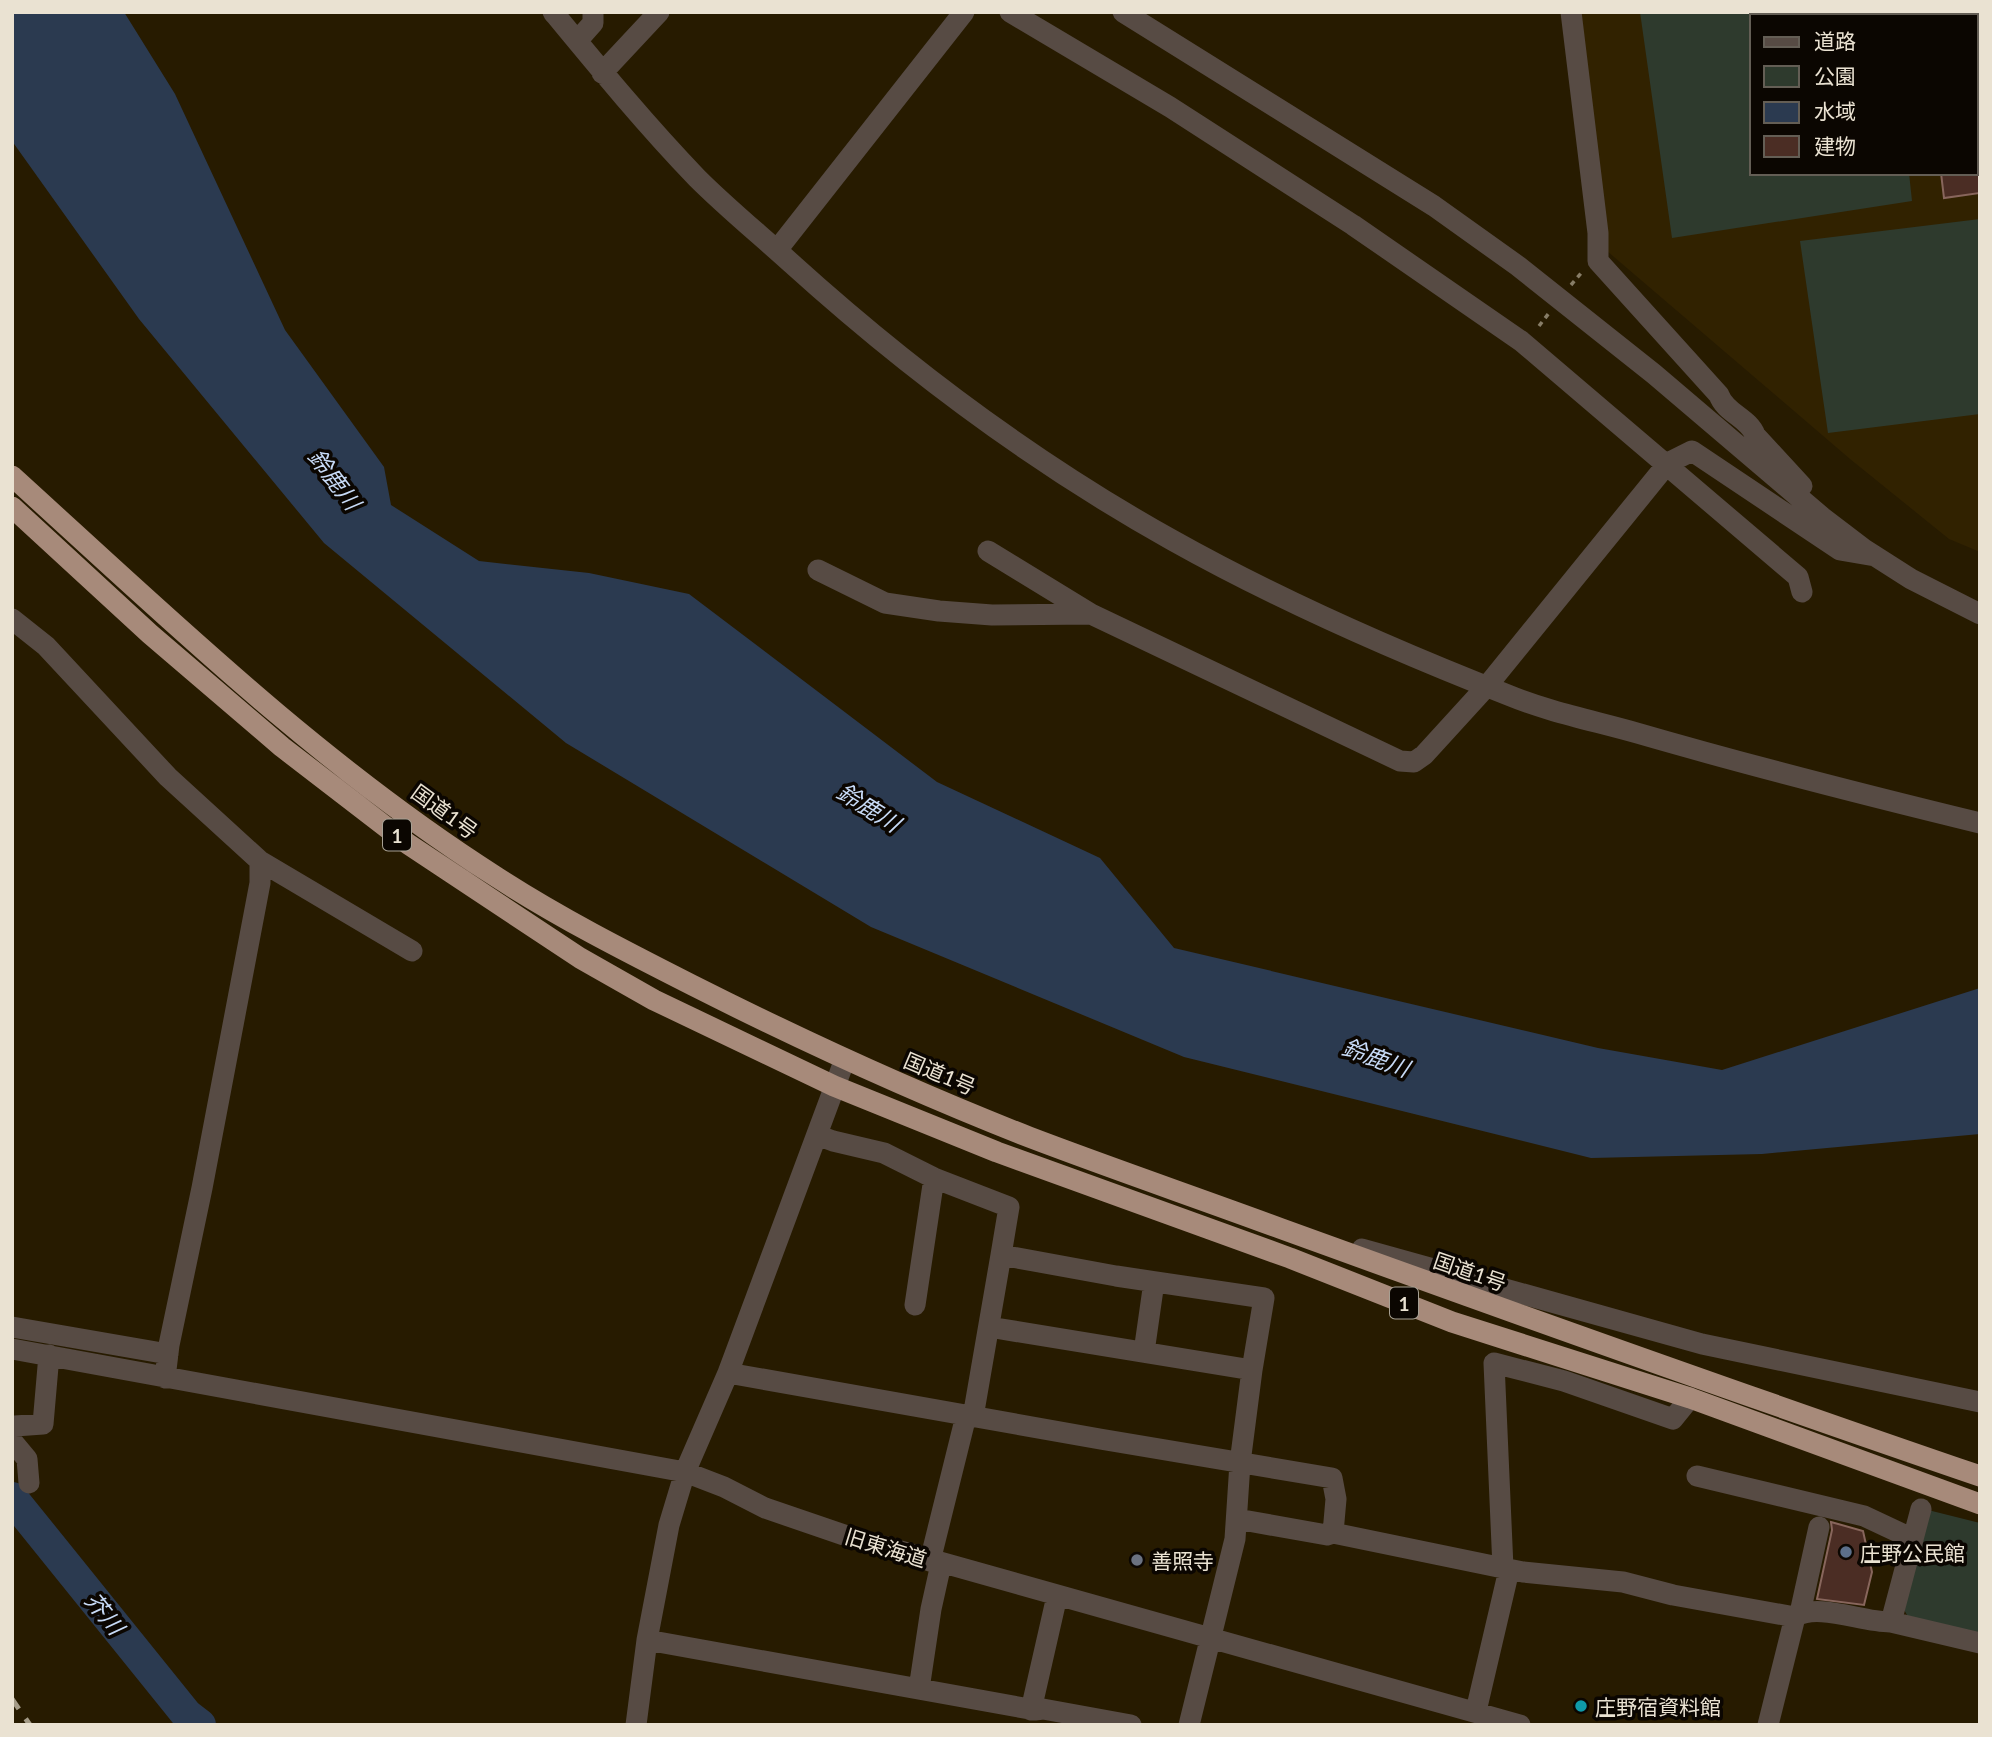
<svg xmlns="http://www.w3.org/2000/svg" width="1992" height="1737" font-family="Lato,'Noto Sans JP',sans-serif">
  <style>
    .built { fill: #312200; fill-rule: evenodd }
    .green { fill: #2e3a2d }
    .water { fill: #2b3a50 }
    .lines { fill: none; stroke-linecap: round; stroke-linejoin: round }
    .river { stroke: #2b3a50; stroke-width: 32 }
    .building { fill: #4b2d24; stroke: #88665c; stroke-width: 2 }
    .path { stroke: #877d67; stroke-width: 3.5; stroke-dasharray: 5 5; stroke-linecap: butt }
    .minor { stroke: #574b44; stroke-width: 21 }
    .highway { stroke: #a78a7a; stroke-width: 21 }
    .rail { stroke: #a49b87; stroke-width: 5; stroke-dasharray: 12 12; stroke-linecap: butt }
    .service-dot { fill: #5c6f8a; stroke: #0b0601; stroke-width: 2.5 }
    .worship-dot { fill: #6b7280; stroke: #0b0601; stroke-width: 2.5 }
    .culture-dot { fill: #0f9aa8; stroke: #0b0601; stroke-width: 2.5 }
    .labels { text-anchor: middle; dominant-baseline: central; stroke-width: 7; stroke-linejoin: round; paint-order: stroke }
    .shield { fill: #0b0601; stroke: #a7a093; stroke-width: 2 }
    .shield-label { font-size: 19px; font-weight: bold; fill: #eae2d2 }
    .street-label { font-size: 21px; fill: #eae2d2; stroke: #0b0601 }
    .poi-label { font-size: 21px; fill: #eae2d2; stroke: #0b0601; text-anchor: start }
    .water-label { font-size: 23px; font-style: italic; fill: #c7daf6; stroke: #0b0601 }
  </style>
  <rect width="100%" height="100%" fill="#271b00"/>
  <path class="built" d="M1578 12H1980V552L1949 539 1850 459 1607 251ZM1752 16H1976V173H1752Z"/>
  <path class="green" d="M1640 12H1881L1883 16H1752V173H1909L1912 201 1672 238Z
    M1980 219V414L1828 433 1800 241Z
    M1928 1510 1980 1523V1636L1910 1620 1903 1608Z"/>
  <path class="water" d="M12 12H124L175 94 285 330 384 467 391 505 479 561 589 573 689 594 937 782 1100 858 1174 948 1598 1048 1722 1070 1980 988V1134L1762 1154 1591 1158 1184 1057 871 927 566 743 324 543 139 319 12 141Z"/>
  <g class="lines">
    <path class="river" d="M12 1498 187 1715 200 1725"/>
  </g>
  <path class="building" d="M1941 173H1980V193L1944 198Z
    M1831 1522 1863 1531 1872 1572 1864 1605 1817 1599 1832 1530Z"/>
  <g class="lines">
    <path class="path" d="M1571 285 1582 272
      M1539 326 1549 313"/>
    <path class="minor" d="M553 12C600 69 646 125 697 178 727 208 759 234 791 263 907 368 1034 463 1172 540 1279 600 1393 650 1508 695 1549 712 1595 721 1637 733 1751 766 1865 795 1980 823
      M1010 12 1170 107 1353 225 1521 341 1798 577 1802 592
      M1123 12 1434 206 1518 266 1654 374 1822 517 1864 549 1911 579 1980 614
      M1571 12 1598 233V261L1719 395C1725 413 1749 418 1755 435L1802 486
      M577 41 593 23V12
      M602 73 659 12
      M777 250 964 12
      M988 551 1091 614 1400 761 1414 762 1424 755 1487 686 1668 463 1692 451 1840 550 1875 556
      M818 570 885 603 939 611 992 615 1091 614
      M12 619 46 646 168 777 260 861 412 951
      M817 1135 833 1141 884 1153 934 1178 1009 1207 1001 1255
      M1362 1249 1702 1344 1980 1402
      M915 1305 934 1178
      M12 1327 168 1354
      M989 1327 1252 1370
      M12 1349 685 1472 724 1487 765 1508 844 1535 1520 1725
      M1144 1352 1154 1282
      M728 1373 1100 1439 1332 1478 1336 1499 1333 1533 1503 1568
      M165 1378 169 1345 202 1188 260 883V861
      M1690 1398 1673 1419 1564 1381 1494 1363 1503 1568 1523 1572 1623 1582 1673 1595 1795 1617C1817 1602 1864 1623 1891 1622L1980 1643
      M973 1417 1001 1255 1116 1276 1264 1298 1252 1370 1240 1463 1235 1539 1189 1725
      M12 1429 15 1426 43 1424 49 1355
      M12 1441 27 1459 29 1483
      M1697 1476 1864 1516 1913 1539
      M1237 1519 1327 1535 1333 1533
      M930 1561 966 1416
      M1800 1613 1819 1527
      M1891 1622 1921 1509
      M647 1640 1035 1710 1043 1709 1131 1725
      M919 1689 931 1609 941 1564
      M1031 1710 1057 1596
      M1476 1711 1509 1570
      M636 1725 647 1640 669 1525 685 1472 728 1373 845 1059
      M1768 1725 1795 1617"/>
    <path class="highway" d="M12 476C166 616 319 764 495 876 558 917 625 951 692 985 801 1040 914 1092 1029 1137 1113 1169 1198 1198 1282 1229 1514 1313 1746 1396 1980 1476
      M12 507 150 634 282 747 408 844 580 958 654 1000 834 1086 997 1152 1290 1258 1452 1322 1690 1398 1980 1504"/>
    <path class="rail" d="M12 1699 30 1725"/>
  </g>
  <circle class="service-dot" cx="1846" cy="1552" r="7"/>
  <circle class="worship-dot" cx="1137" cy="1560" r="7"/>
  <circle class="culture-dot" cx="1581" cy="1706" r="7"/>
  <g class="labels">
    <g class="shield">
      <rect x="383" y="819.5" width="28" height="31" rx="5"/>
      <rect x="1390" y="1287.5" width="28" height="31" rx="5"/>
    </g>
    <g class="shield-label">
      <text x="397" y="835">1</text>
      <text x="1404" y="1303">1</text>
    </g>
    <g class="street-label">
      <text transform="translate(445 811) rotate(36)">国道1号</text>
      <text transform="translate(940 1073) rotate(23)">国道1号</text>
      <text transform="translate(1470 1271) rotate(19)">国道1号</text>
      <text transform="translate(886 1547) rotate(17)">旧東海道</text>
    </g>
    <g class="poi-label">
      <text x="1860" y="1552">庄野公民館</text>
      <text x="1151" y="1560">善照寺</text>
      <text x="1595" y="1706">庄野宿資料館</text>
    </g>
    <g class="water-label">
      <text transform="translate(335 479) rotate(53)">鈴鹿川</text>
      <text transform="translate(869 807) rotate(32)">鈴鹿川</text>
      <text transform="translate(1376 1057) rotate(20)">鈴鹿川</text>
      <text transform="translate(105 1613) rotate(51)">芥川</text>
    </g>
  </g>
  <rect width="1992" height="1737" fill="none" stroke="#eae2d2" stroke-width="28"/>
  <rect x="1750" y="14" width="228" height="161" fill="#0b0601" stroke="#645e55" stroke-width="2"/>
  <rect x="1764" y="37" width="35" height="10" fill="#574b44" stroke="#645e55" stroke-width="2"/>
  <text x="1814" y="49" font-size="21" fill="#eae2d2">道路</text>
  <rect x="1764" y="66" width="35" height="21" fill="#2e3a2d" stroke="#645e55" stroke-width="2"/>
  <text x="1814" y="84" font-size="21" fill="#eae2d2">公園</text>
  <rect x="1764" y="102" width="35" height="21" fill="#2b3a50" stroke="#645e55" stroke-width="2"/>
  <text x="1814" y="119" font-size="21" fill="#eae2d2">水域</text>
  <rect x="1764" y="136" width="35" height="21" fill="#4b2d24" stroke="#645e55" stroke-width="2"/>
  <text x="1814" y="154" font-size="21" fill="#eae2d2">建物</text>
</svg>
